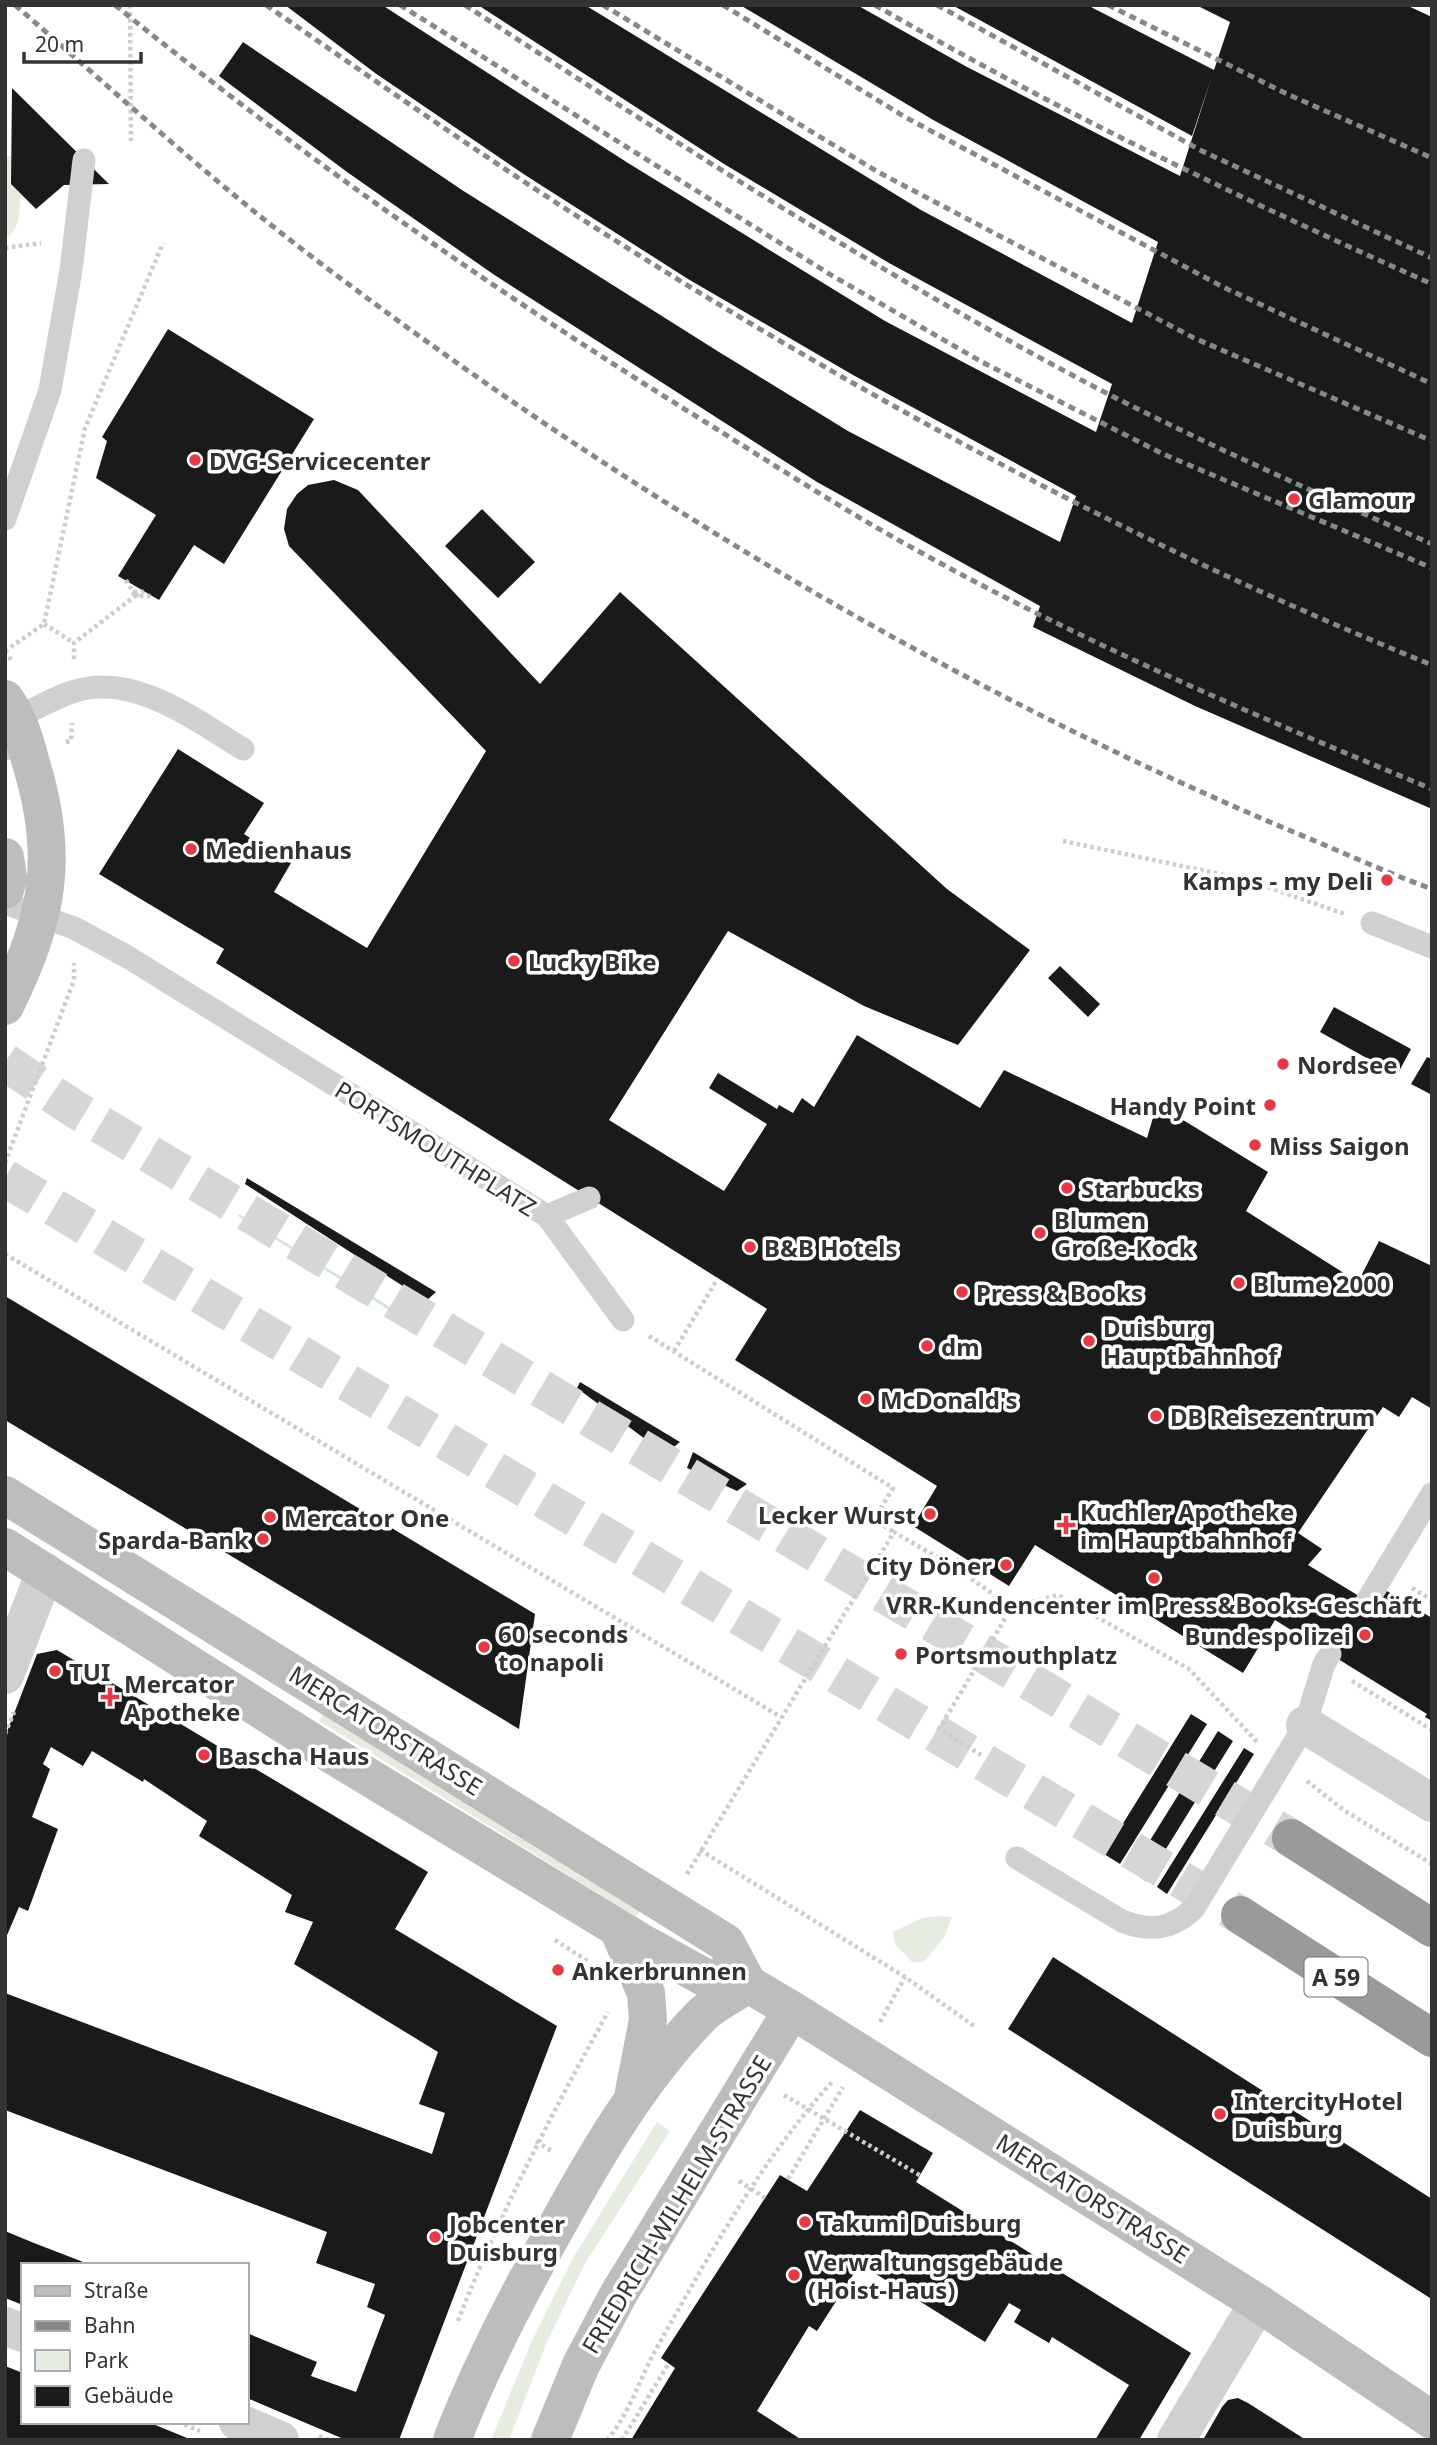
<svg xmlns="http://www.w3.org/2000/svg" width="1437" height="2445" font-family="'Noto Sans',sans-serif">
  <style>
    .green { fill: #e6ecdf }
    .water { fill: #cfe2ee }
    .building { fill: #1a1a1a }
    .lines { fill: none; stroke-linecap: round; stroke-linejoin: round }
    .highway-tunnel { stroke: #d6d6d6; stroke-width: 38; stroke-dasharray: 38 19; stroke-linecap: butt }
    .path { stroke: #cdcdcd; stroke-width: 4.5; stroke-dasharray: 3.5 3.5; stroke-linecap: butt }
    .lane { stroke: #d0d0d0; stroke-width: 23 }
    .street { stroke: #d0d0d0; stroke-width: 38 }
    .secondary { stroke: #bdbdbd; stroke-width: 38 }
    .highway { stroke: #9a9a9a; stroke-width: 38 }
    .rail { stroke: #888; stroke-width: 5; stroke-dasharray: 7 5; stroke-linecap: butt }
    .poi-dot { fill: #e63946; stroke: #fff; stroke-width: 2.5 }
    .labels { text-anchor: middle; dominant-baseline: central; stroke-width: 7; stroke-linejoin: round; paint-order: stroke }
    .shield { fill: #fff; stroke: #707070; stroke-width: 2 }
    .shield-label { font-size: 23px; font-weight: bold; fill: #333 }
    .poi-label { font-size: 24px; font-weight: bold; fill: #333; stroke: #fff; text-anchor: start }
    .street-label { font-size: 24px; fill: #333; stroke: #fff }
  </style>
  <rect width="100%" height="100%" fill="#fff"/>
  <path class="green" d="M5 156H11V184L21 194C19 211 21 229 5 239Z
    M326 1709 645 1903 636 1917 319 1721Z
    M940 1916 952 1917 945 1936 924 1962H912L895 1944 893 1932 922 1918Z
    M657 2122 670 2131 584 2265 547 2342 509 2440H491L531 2343 573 2258Z"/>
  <path class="water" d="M239 1214 403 1315 402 1318 238 1216Z"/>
  <path class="building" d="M285 5H382L628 163 885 321 1096 432 1112 384 889 263 724 164 478 5H585L921 210 1132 323 1158 242 935 121 740 5H857L967 67 1180 176 1212 76 1192 136 952 5H1087L1214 70 1230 22 1196 5H1406L1432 17V809L1195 706 1033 627 1040 606 817 482 493 274 347 172 219 76 243 42 462 190 719 352 848 431 1060 542 1076 496 853 375 688 279 525 175 375 73Z
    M12 88 109 184 64 185 36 209 11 184Z
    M168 329 314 419 224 564 194 545 159 600 118 576 156 515 96 478 107 441 102 437Z
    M334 480 358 490 540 684 620 592 947 889 1030 950 958 1045 864 1006 728 931 609 1120 724 1191 767 1124 709 1088 718 1073 777 1109 779 1105 793 1113 802 1098 814 1107 857 1035 980 1108 1004 1070 1147 1138 1157 1104 1268 1172 1246 1211 1358 1282 1379 1241 1432 1266V1409L1412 1397 1399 1417 1383 1407 1298 1533 1322 1549 1308 1565 1377 1607 1387 1591 1432 1618V1721L1425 1717 1427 1714 1275 1620 1243 1673 1035 1545 1009 1586 913 1526 937 1486 735 1360 767 1309 216 963 224 949 99 874 178 749 264 803 244 834 291 863 274 892 367 948 486 751 289 546 284 529 287 509 297 494 308 485Z
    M482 509 535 562 498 598 445 546Z
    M1060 966 1100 1004 1088 1017 1048 978Z
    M1334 1007 1411 1049 1397 1075 1320 1032Z
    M1427 1057 1432 1059V1095L1411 1084Z
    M247 1178 436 1292 426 1301 245 1184Z
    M5 1296 535 1614 519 1729 5 1420Z
    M580 1382 680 1442 665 1454 577 1388Z
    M693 1452 747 1484 737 1491 687 1468Z
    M57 1650 428 1872 395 1929 557 2026 399 2440H346L247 2398V2333L317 2362 311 2376 356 2392 385 2315 367 2307 375 2284 316 2263 327 2232 5 2110V1993L432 2154 445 2113 419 2104 438 2052 294 1964 313 1922 285 1912 292 1895 199 1836 207 1821 144 1779 143 1782 92 1751 83 1766 51 1747 43 1764 50 1769 32 1817 58 1829 28 1911 19 1907 5 1940V1737L37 1654Z
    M1191 1714 1207 1724 1120 1864 1104 1854Z
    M1218 1731 1233 1741 1146 1881 1131 1871Z
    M1244 1748 1254 1754 1167 1894 1157 1887Z
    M1053 1957 1432 2199 1430 2298 1008 2029Z
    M860 2110 933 2153 916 2182 1191 2353 1139 2440H1095L1129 2385 1052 2337 1049 2343 1014 2322 1021 2310 1009 2303 985 2342 860 2264 817 2331 809 2326 757 2411 802 2440H631L675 2368 661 2358 780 2175 807 2191Z
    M5 2231 34 2243 91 2265H23V2305L5 2298Z
    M5 2366 23 2373V2422H148L192 2440H5Z
    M1238 2398 1248 2403 1306 2440H1203L1222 2407 1228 2400Z"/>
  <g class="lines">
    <path class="highway-tunnel" d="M5 1062 73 1108 1291 1838
      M5 1178 1240 1915"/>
    <path class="path" d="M130 5 131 141
      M5 248 41 243
      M126 580 135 596V586
      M136 596 144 591
      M44 624 74 643
      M5 651 12 661
      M5 651 44 624 85 428 163 243
      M74 659V643L135 596H153
      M66 742 71 741 72 723
      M1063 841 1244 879 1345 914
      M5 1163 74 980V963
      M5 1254 781 1717
      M649 1336 893 1488 874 1520 894 1532
      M674 1351 718 1278
      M954 1567 1012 1607 939 1729 981 1755
      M1412 1588 1432 1600
      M1012 1607 1058 1595 1189 1669 1259 1744
      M1352 1681 1432 1730
      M5 1734 14 1712
      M1307 1781 1345 1811 1432 1864
      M700 1850 905 1977 974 2026
      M687 1874 894 1532 954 1567 961 1556
      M555 1940 589 1962
      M880 2022 905 1977
      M784 2095 921 2176
      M536 2141 553 2152
      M788 2179 843 2087
      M739 2181 765 2198
      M458 2321C500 2213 552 2113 608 2012
      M178 2422 200 2431
      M319 2436 328 2440
      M607 2440C631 2412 641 2374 660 2342 711 2252 763 2157 833 2081
      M622 2440 669 2363"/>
    <path class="lane" d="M5 519 50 390 71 270 84 160
      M5 749 18 717C35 709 54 698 72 692 133 671 195 720 243 749
      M5 903 74 928 126 956 547 1216 623 1320
      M1372 923 1432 947
      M547 1216 589 1198
      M1367 1601 1432 1494
      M1017 1858 1122 1921C1149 1932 1172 1930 1194 1908L1305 1725 1324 1664 1330 1654"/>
    <path class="street" d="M5 1675 45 1572
      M1305 1725 1432 1803
      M5 2326 23 2333
      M238 2422 280 2440
      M1176 2440 1258 2303"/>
    <path class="secondary" d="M5 699C19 719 25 740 31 763 60 858 48 918 5 1006
      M5 857 8 878 5 890
      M5 1495 726 1943 748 1984
      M5 1547 329 1753 644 1944 704 1977 748 1984 792 2010 1258 2303 1432 2420
      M618 1929 646 1993 648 2020 634 2092
      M452 2440C480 2368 515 2300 553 2233 594 2158 639 2080 700 2017 712 2004 733 1995 748 1984
      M550 2440 581 2365 618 2295 792 2010"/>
    <path class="highway" d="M1291 1838 1432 1928
      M1240 1915 1432 2038"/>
    <path class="rail" d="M15 5C113 90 208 178 311 256 611 484 937 681 1284 828 1333 848 1382 871 1432 889
      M115 5C306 160 506 299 715 428 782 470 850 514 920 552 1084 643 1258 717 1432 789
      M266 5C377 82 488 160 602 232 865 399 1142 548 1432 665
      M400 5 831 275 982 362 1163 454 1432 568
      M465 5C674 142 886 278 1108 394 1214 448 1323 496 1432 544
      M603 5 878 172 1194 338 1432 441
      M723 5 905 117 1223 287 1432 384
      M875 5C1054 109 1243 200 1432 284
      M937 5 1202 151 1432 258
      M1108 5 1287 94 1432 158"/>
  </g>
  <g class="poi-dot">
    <circle cx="195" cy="460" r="7"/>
    <circle cx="1294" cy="499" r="7"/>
    <circle cx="191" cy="849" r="7"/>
    <circle cx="1387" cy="880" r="7"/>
    <circle cx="514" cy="961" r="7"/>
    <circle cx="1283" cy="1064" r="7"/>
    <circle cx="1270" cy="1105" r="7"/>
    <circle cx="1255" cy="1145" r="7"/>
    <circle cx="1067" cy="1188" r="7"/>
    <circle cx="1040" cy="1233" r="7"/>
    <circle cx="750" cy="1247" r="7"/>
    <circle cx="1239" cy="1283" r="7"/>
    <circle cx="962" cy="1292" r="7"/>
    <circle cx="1089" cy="1341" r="7"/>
    <circle cx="927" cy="1346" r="7"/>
    <circle cx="866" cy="1399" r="7"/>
    <circle cx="1156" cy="1416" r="7"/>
    <circle cx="930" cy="1514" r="7"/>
    <circle cx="270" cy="1517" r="7"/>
    <path d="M1062.5 1514.5h7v7h7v7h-7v7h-7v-7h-7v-7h7z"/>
    <circle cx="263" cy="1539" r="7"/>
    <circle cx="1006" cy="1565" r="7"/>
    <circle cx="1154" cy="1578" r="7"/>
    <circle cx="1365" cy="1635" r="7"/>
    <circle cx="484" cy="1647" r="7"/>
    <circle cx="901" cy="1654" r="7"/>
    <circle cx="55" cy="1671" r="7"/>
    <path d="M106.5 1686.5h7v7h7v7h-7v7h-7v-7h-7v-7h7z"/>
    <circle cx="204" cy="1755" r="7"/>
    <circle cx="558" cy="1970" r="7"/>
    <circle cx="1220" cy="2114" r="7"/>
    <circle cx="805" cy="2222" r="7"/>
    <circle cx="435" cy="2237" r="7"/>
    <circle cx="794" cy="2275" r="7"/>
  </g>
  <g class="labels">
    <rect class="shield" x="1304.5" y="1957.5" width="63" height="39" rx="5"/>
    <g class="shield-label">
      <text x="1336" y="1977">A 59</text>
    </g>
    <g class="poi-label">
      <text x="209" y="460">DVG-Servicecenter</text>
      <text x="1308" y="499">Glamour</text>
      <text x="205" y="849">Medienhaus</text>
      <text x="1373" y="880" text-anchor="end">Kamps - my Deli</text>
      <text x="528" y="961">Lucky Bike</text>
      <text x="1297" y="1064">Nordsee</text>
      <text x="1256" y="1105" text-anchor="end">Handy Point</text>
      <text x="1269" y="1145">Miss Saigon</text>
      <text x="1081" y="1188">Starbucks</text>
      <text x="1054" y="1219">Blumen<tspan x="1054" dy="28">Große-Kock</tspan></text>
      <text x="764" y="1247">B&amp;B Hotels</text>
      <text x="1253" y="1283">Blume 2000</text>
      <text x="976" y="1292">Press &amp; Books</text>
      <text x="1103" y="1327">Duisburg<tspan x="1103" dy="28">Hauptbahnhof</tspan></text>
      <text x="941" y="1346">dm</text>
      <text x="880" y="1399">McDonald's</text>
      <text x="1170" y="1416">DB Reisezentrum</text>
      <text x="1080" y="1511">Kuchler Apotheke<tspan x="1080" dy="28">im Hauptbahnhof</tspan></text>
      <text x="916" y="1514" text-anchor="end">Lecker Wurst</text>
      <text x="284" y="1517">Mercator One</text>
      <text x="249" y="1539" text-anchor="end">Sparda-Bank</text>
      <text x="992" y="1565" text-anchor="end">City Döner</text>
      <text x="1154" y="1604" text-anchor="middle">VRR-Kundencenter im Press&amp;Books-Geschäft</text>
      <text x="498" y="1633">60 seconds<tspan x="498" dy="28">to napoli</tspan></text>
      <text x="1351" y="1635" text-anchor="end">Bundespolizei</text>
      <text x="915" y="1654">Portsmouthplatz</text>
      <text x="69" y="1671">TUI</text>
      <text x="124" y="1683">Mercator<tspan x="124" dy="28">Apotheke</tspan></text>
      <text x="218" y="1755">Bascha Haus</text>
      <text x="572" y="1970">Ankerbrunnen</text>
      <text x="1234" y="2100">IntercityHotel<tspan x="1234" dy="28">Duisburg</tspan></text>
      <text x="819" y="2222">Takumi Duisburg</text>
      <text x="449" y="2223">Jobcenter<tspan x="449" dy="28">Duisburg</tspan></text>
      <text x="808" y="2261">Verwaltungsgebäude<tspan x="808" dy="28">(Hoist-Haus)</tspan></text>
    </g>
    <g class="street-label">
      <text transform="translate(436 1148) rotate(32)">PORTSMOUTHPLATZ</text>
      <text transform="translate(386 1730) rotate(32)">MERCATORSTRASSE</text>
      <text transform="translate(1093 2198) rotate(32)">MERCATORSTRASSE</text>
      <text transform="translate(676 2204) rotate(-59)">FRIEDRICH-WILHELM-STRASSE</text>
    </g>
  </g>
  <rect width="1437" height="2445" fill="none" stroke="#333333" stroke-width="14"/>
  <rect x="21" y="2263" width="228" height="161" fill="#ffffff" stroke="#adadad" stroke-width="2"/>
  <rect x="35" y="2286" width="35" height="10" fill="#bdbdbd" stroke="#adadad" stroke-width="2"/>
  <text x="84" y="2298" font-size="21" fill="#333333">Straße</text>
  <rect x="35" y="2321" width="35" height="10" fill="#888888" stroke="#adadad" stroke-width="2"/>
  <text x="84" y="2333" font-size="21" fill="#333333">Bahn</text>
  <rect x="35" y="2350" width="35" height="21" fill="#e6ecdf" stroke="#adadad" stroke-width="2"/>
  <text x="84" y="2368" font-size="21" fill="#333333">Park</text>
  <rect x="35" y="2386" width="35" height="21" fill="#1a1a1a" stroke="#adadad" stroke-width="2"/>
  <text x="84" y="2403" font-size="21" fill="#333333">Gebäude</text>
  <path d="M24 52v10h117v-10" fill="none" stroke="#333333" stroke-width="3.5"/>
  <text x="35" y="52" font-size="21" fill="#333333" stroke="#ffffff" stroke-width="5" paint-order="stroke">20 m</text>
</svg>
